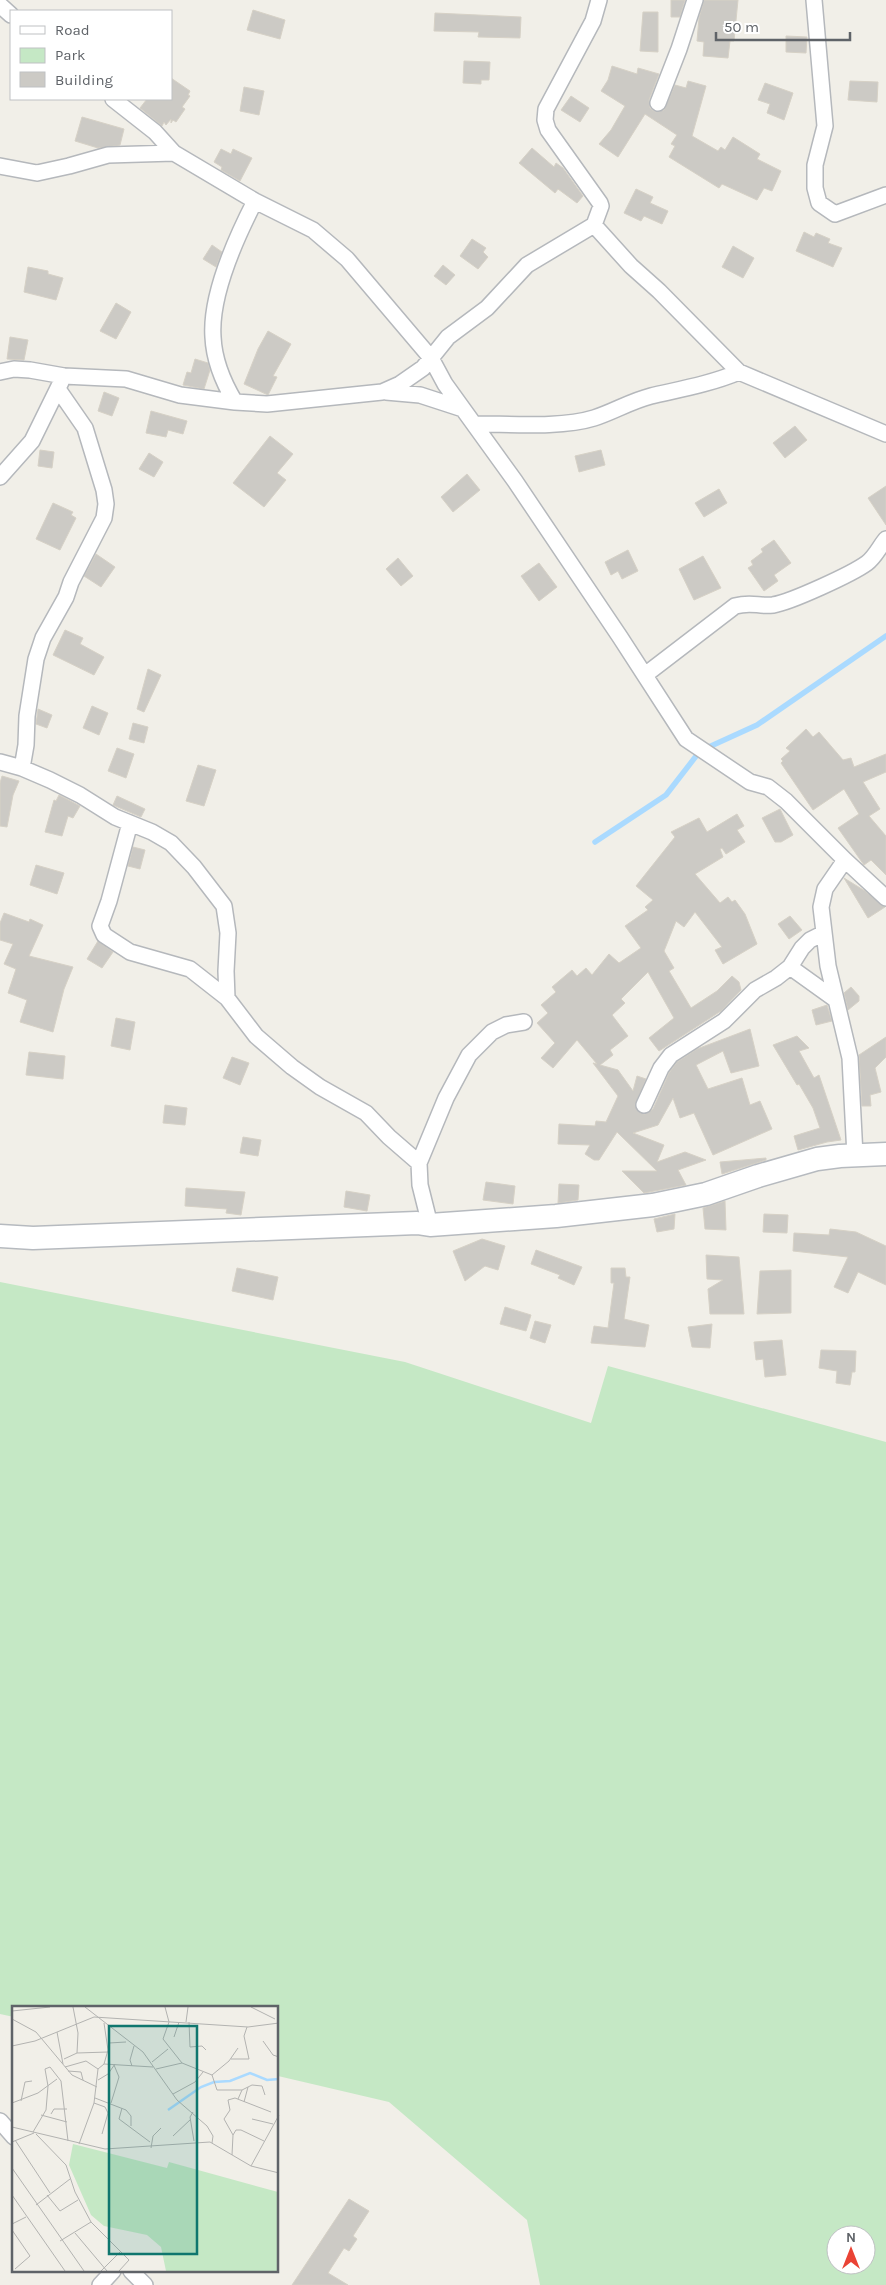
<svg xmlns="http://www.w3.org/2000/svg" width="886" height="2285" font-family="Karla,sans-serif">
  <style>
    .green { fill: #c5e8c5; fill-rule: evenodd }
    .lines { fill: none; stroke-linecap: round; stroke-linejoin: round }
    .stream { stroke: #aadaff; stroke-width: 5.5 }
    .building { fill: #cccac5; stroke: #d6d1c6 }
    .street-casing { stroke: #b5b8bc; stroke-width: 18 }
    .secondary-casing { stroke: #b6babf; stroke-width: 25 }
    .street { stroke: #fff; stroke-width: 15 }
    .secondary { stroke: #fff; stroke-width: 22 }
    .inset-river { fill: none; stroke: #aadaff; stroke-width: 2.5 }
    .inset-road { fill: none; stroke: #b3b3b1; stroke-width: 1 }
    .view { fill: #0f766e; fill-opacity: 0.15; stroke: #0f766e; stroke-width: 2.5 }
    .inset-edge { fill: none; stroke: #5f6368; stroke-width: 2.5 }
  </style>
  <rect width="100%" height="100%" fill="#f1efe8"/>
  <path class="green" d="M0 1282 405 1362 591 1423 608 1366 886 1442V2285H540L527 2220 389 2102 278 2076V2008H14V2017L0 2014ZM836 2235H866V2265H836Z"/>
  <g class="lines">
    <path class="stream" d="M595 842 666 795 700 751 757 725 886 636"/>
  </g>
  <path class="building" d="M671 0H685L680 17H671Z
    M704 0H738L734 41H730L728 58 703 56 704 42 697 41 699 18Z
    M253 10 285 20 280 39 247 30Z
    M643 12H658V52L640 51Z
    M435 13 521 17 520 38 478 37 479 32 434 31Z
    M786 36 807 37 806 53 786 52Z
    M464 61 490 62 489 80H481V84L463 83Z
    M612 66 637 74 638 68 659 74 649 100 650 108 655 112 664 110 675 85 686 88 688 81 706 86 692 136 718 151 721 147 725 150 733 137 760 154 757 159 781 171 772 191 764 188 757 200 722 184 719 188 669 157 675 146 671 144 677 135 645 114 618 157 599 144 611 130 625 106 601 91 608 80Z
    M171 78 190 91 188 95 190 96 182 107 185 109 176 122 173 120 171 123V119L166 125 164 122 162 126 140 108 147 99H171Z
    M850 81 878 82 877 102 848 100Z
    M765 83 793 93 784 120 767 113 770 104 758 100Z
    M244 87 264 91 259 115 240 111Z
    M571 96 589 108 580 122 561 110Z
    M82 117 124 129 120 145 98 148 75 141Z
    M532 148 554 167 556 163 563 168 583 196 577 203 558 189 555 193 519 163Z
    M221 149 231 154 233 149 252 158 240 181 221 170 222 167 214 162Z
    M636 189 653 197 650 203 668 211 662 224 644 216 641 221 624 213Z
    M804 232 814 237 816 233 830 239 828 243 842 248 833 267 796 251Z
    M472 239 486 248 483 252 488 257 478 269 460 256Z
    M212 245 222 252 216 267 203 259Z
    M733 246 754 258 743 278 722 267Z
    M443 265 455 275 446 285 434 276Z
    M28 267 48 271V274L63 278 56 300 24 292Z
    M116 303 131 312 116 339 100 331Z
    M268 331 291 344 273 376 277 377 268 395 244 384 258 349Z
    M10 337 28 340 24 360 7 359Z
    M195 359 208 363 210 370 204 389 183 385 187 372 191 373Z
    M104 392 119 398 112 416 98 411Z
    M151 411 187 421 183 434 168 430 166 437 146 433Z
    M795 426 807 440 785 458 773 443Z
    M270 436 293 454 277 473 286 480 264 507 233 483Z
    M40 450 54 452 52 468 38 466Z
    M601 450 605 465 579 472 575 456Z
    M149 453 163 462 154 477 139 469Z
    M467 474 480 490 453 512 441 497Z
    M886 486V525L868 498Z
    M719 489 727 503 704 517 695 503Z
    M53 503 73 512 71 515 76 518 60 550 36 539Z
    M774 540 791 563 774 575 778 581 764 591 748 568 753 565 751 561 763 552 761 549Z
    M628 550 638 571 622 579 618 571 611 575 605 562Z
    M96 554 115 567 101 587 84 576Z
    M703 556 721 588 694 600 679 569Z
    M398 558 413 576 401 586 386 569Z
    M539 563 557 587 539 601 521 576Z
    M65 630 83 638 80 644 104 657 94 675 53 655Z
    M148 669 161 675 144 712 137 709Z
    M92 706 108 713 99 735 83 728Z
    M38 709 52 715 47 728 36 724Z
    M133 723 148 727 144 743 129 739Z
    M806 729 813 737 819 732 843 760 851 758 854 767 886 754V772L863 782 880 809 869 816 886 836V875L871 860 864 865 838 828 859 814 844 789 813 810 781 763 783 761 781 759 790 751 786 748Z
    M117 748 134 754 126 778 108 771Z
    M198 765 216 770 204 806 186 801Z
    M2 776 19 781 13 795 7 827 0 826V783Z
    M59 795 80 806 73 818 68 816 62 836 45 832 54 800 56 801Z
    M117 796 145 809 141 817 113 805Z
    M780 809 793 835 781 842H775L762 818Z
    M737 814 744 826 737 830 745 842 726 854 722 848 720 849 723 857 695 874 720 903 728 897 732 902 735 900 745 914 757 944 723 964 715 950 722 947 695 912 684 927 676 921 664 951 674 968 669 971 691 1008 717 991 732 976 739 982 741 990 721 1011 659 1051 649 1038 674 1018 648 972 621 999 625 1003 612 1015 628 1036 610 1050 613 1055 600 1065 618 1070 633 1091 637 1076 646 1079 635 1105 640 1113 645 1114 653 1109 669 1073 677 1062 697 1049 750 1029 759 1066 731 1073 723 1051 696 1065 708 1089 742 1078 750 1105 760 1101 772 1129 713 1155 694 1113 680 1118 673 1098 658 1125 633 1133 664 1145 657 1162 685 1152 706 1160 678 1170 686 1185 644 1193 622 1171H657L617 1132 599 1160H594L585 1154 590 1145 558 1144 559 1124 595 1126 596 1121 606 1122 618 1096 593 1063 597 1064 577 1040 553 1068 541 1058 555 1043 537 1023 548 1013 541 1005 556 992 552 987 572 970 577 976 586 968 592 975 609 954 619 963 641 948 625 926 648 910 645 907 653 900 636 886 675 837 671 832 699 818 707 832Z
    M133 847 145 850 140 869 128 866Z
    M36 865 64 873 57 894 30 885Z
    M844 878 865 891 885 907 868 918Z
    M4 913 29 922 30 919 43 925 29 956 73 967 64 989 53 1032 20 1022 27 1000 8 993 16 969 4 964 13 944 0 940V923Z
    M790 916 802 930 789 939 778 924Z
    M98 941 113 952 102 968 87 959Z
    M851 987 859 996V1001L848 1010 844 993Z
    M827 1005 832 1021 816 1025 812 1010Z
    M116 1018 135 1022 130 1050 111 1046Z
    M797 1036 809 1048 799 1051 814 1078 819 1075 841 1140 827 1142 798 1150 794 1136 820 1128 813 1108 799 1084 797 1085 773 1045Z
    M886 1037V1057L875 1068 881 1092 870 1095 871 1106H862L859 1055Z
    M29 1052 65 1056 63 1079 26 1075Z
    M232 1057 249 1063 240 1085 223 1078Z
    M165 1105 187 1108 185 1125 163 1123Z
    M243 1137 261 1140 258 1156 240 1153Z
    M766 1158V1160L722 1174 720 1162Z
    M486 1182 515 1186 513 1204 483 1200Z
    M559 1184 579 1185 578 1200 558 1203Z
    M186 1188 245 1192 241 1215 226 1213 227 1209 185 1206Z
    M346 1191 370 1195 367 1211 344 1207Z
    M725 1201 726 1230 705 1229 703 1208Z
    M675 1214 674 1229 657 1232 654 1219Z
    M764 1214 788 1215 787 1233 763 1232Z
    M830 1229 856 1232 886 1246V1285L858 1272 848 1293 834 1287 848 1257 793 1251 794 1233 829 1235Z
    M482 1239 505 1246 498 1270 485 1266 465 1281 453 1251Z
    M536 1250 582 1267 574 1285 558 1278 560 1275 531 1264Z
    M706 1255 739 1257 744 1314H710L708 1289 723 1280 707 1279Z
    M237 1268 278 1277 273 1300 232 1291Z
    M611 1268H625L626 1277H630L624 1319 649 1325 645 1347 591 1343 594 1326 608 1328 614 1283H611Z
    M791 1270V1313L757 1314 760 1271Z
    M505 1307 531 1315 526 1331 500 1324Z
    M535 1321 551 1325 545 1343 530 1338Z
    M712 1324 710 1348 692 1347 688 1327Z
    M782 1340 786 1375 765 1377 763 1359 756 1360 754 1342Z
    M821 1350 856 1351 855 1372H852L850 1385 836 1383 837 1371 819 1368Z
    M349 2199 369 2211 353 2236 357 2239 349 2251 344 2248 328 2273 348 2285H292Z"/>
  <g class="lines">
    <g class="street-casing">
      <path id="street" d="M599 0 593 21 546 109 545 120 548 130 600 203 601 206 594 225 631 266 659 291 739 372 886 434
        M814 0 825 126 815 165V188L819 203 835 214 886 195
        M0 5 11 15
        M113 99 155 132 174 153 255 201 313 230 347 259 431 358 445 384 515 481 620 637 686 739 750 782 768 787 786 801 845 860 886 898
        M658 103 679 49 695 0
        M0 166 37 173 69 166 108 155 174 153
        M0 372 14 369 30 370 64 376 126 379 180 395 235 402 267 404 382 392 400 384 423 368 448 337 487 308 527 265 594 225
        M386 392 420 395 463 409
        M235 402C223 382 214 360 213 337 210 295 236 238 255 201
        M476 424C510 424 562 428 594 418 613 412 631 401 651 396 681 389 710 384 739 372
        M0 477 32 441 61 382
        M645 675 735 606C753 601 758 607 773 605 791 602 852 574 867 563 875 557 880 546 886 539
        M0 762 22 768 50 780 80 795 115 817 152 832 171 843 194 867 224 906 228 933 226 971 227 998
        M22 768 26 745 27 716 36 659 43 638 66 597 71 582 104 518 106 504 104 490 85 428 58 389
        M130 823 109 901 100 926 104 935 130 952 190 969 227 998 256 1036 292 1067 320 1087 366 1113 389 1137 419 1163
        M845 860 825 889 821 907 828 966 850 1058 855 1156
        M790 967 836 1000
        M644 1105 661 1068 671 1055 724 1021 755 990 776 978 790 967 802 948 810 940 824 933
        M430 1225 420 1185 419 1163 446 1098 469 1055 492 1032 506 1025 524 1022
        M0 2121 14 2137
        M131 2271 145 2285
        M100 2285 113 2271"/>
    </g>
    <g class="secondary-casing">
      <path id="secondary" d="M0 1236 33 1238 417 1223 430 1225 556 1216 653 1205 706 1194 758 1176 817 1159 840 1156 886 1154"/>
    </g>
    <use href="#street" class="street"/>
    <use href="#secondary" class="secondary"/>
  </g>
  <g transform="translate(12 2006)">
    <rect width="266" height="266" fill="#f1efe8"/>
    <path d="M61 138 155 162 157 156 266 186V265H154L149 241 135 229 92 220 79 209 57 159Z" fill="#c5e8c5"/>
    <path class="inset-river" d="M156 104 189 81 202 76 218 75 238 67 255 74 267 73"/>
    <path class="inset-road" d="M73 1 131 46 165 94 195 120 201 130 200 137M153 1 157 16M239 1 263 13M0 5 38 1M0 13 24 26 60 69 85 81M157 16 151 33 170 57 200 69 205 84H230M174 16 176 1M177 16 178 41 190 40 194 44M45 26 51 58M162 31 167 16M251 35 261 49 267 51M97 37 114 36M0 40 23 35 82 11 236 21 267 17M65 47 96 46M52 53 65 47 66 27 61 1M219 53H237L232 30 235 21M140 56 156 43M92 58 141 61M120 60 118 54 122 40M53 61 74 55 86 63M144 63 170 57M56 65 69 66 71 74M200 69 217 55 226 42M86 74 96 68 103 58M161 88 183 76 191 66M83 92 114 104 119 110V120M226 93 230 84 240 79 250 80 253 89M9 95 13 76 20 75M232 96 236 81M0 97 26 87 45 73M82 97 93 101 96 107 90 128M99 97 107 71 102 59M110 102 107 113 138 136M181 106 178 111 182 135M39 108 42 103H55M29 109 55 116M240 113 261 118M0 121 93 143 198 136 239 160 267 167M21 126 34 104 36 80 33 63 38 61 49 75 56 135M24 128 54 159 63 186 79 216 117 254 107 265M221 129 224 124H229L252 135M161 130 179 113M3 134 38 187M0 136 22 127M67 138 82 97 86 63 92 58 96 44 92 17M139 142 141 130 149 122M220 149 221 129 212 113 218 104 216 94 223 92 259 106M239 160 267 109M0 162 72 265M0 189 53 265M35 189 48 205 66 194M24 199 58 173M0 218 14 211M0 224 18 250 3 263M63 227 95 265M48 235 79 216M89 265 109 245"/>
    <path class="view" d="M97 20H185V248H97Z"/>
    <rect width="266" height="266" class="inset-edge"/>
  </g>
  <rect x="10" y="10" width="162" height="90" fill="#ffffff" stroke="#bfc1c3"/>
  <rect x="20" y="26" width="25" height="8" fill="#ffffff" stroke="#bfc1c3"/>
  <text x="55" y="35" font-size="15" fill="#5f6368">Road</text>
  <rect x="20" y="48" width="25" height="15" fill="#c5e8c5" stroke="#bfc1c3"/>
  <text x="55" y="60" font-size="15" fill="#5f6368">Park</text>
  <rect x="20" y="72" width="25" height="15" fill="#cccac5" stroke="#bfc1c3"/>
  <text x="55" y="85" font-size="15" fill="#5f6368">Building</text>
  <g transform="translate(851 2250)"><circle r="24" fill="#ffffff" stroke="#bfc1c3"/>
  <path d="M0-4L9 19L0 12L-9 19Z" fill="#ea4335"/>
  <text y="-8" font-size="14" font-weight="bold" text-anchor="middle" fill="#5f6368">N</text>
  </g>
  <path d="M716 32v8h134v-8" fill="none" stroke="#5f6368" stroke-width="2.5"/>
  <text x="724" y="32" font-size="15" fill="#5f6368" stroke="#ffffff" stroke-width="4" paint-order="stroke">50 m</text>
</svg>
